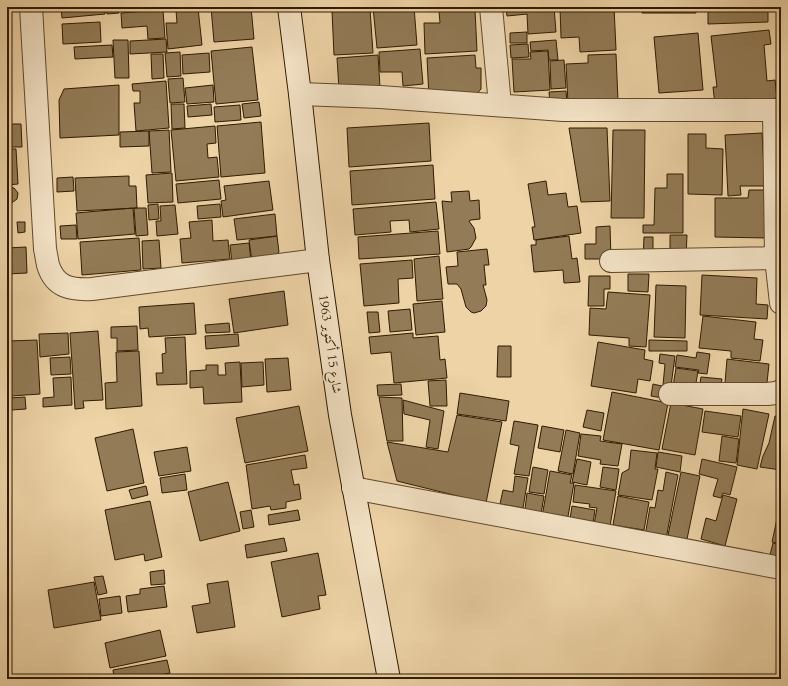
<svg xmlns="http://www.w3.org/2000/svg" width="788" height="686" font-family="Cardo,Amiri,serif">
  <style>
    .building { fill: #927b56; stroke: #301b00 }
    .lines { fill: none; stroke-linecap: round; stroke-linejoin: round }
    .street-casing { stroke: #5f492a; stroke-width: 24 }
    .secondary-casing { stroke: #301b00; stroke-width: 24 }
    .street { stroke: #f3e2c5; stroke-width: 22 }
    .secondary { stroke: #f3e2c5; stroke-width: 22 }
    .labels { text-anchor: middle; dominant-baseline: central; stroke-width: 3.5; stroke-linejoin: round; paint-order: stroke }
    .street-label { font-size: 13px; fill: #301b00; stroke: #f3e2c5 }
  </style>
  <rect width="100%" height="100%" fill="#edd3a6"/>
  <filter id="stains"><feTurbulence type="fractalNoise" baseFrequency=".005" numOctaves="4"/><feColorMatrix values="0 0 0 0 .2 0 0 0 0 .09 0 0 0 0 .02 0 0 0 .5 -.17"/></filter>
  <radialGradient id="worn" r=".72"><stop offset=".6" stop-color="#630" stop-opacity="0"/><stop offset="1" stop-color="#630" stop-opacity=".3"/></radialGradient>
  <path class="building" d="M61 7H105V14L62 18Z
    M106 7H118L119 13 107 14Z
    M211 7H251L254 39 214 42Z
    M373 7H414L417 45 377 48Z
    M506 7H554L556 32 528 34 527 14 507 16Z
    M560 7H614L616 50 580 52 579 37 561 38Z
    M628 7H639V10L628 11Z
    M642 7H696V13H642Z
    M708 7 768 8V22L708 24Z
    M198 8 202 45 168 49 166 23H177L176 10Z
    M370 9 373 53 334 55 332 11Z
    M163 10 165 38 148 39 147 26 122 28 121 13Z
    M475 10 477 51 425 54 424 23H440L439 11Z
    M100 22 101 42 63 44 62 24Z
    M769 30 771 44 764 45 767 81 775 80 777 98 715 105 713 87H717L711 36Z
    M527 32V43H510V33Z
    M698 33 703 90 659 93 654 37Z
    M166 39 167 52 130 54V41Z
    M113 40H128L129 78H115Z
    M556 40 558 60H549L548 50 531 51 530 42Z
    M528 44 529 57 511 58 510 45Z
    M112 45 113 57 75 59 74 47Z
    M252 47 258 100 216 104 211 51Z
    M420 49 423 84 403 86 402 72H380L379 52Z
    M548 51 550 90 514 92 512 59H531L530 52Z
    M180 52 181 76 167 77 165 53Z
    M209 53 210 72 183 74 182 55Z
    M151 54H163L164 78 152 79Z
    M616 54 618 101 568 103 566 64 588 63V55Z
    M378 55 380 87 339 89 337 58Z
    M475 55 476 68H481V89L474 97 429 98 427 58Z
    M564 60 566 88 551 89 550 61Z
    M183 78 185 102 170 103 168 79Z
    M166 81 169 128 136 131 134 103H140V91H133L132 84Z
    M119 85V135L60 138 59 100 64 89Z
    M213 85 214 102 187 104 185 88Z
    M566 91 567 103 550 104 549 92Z
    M259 102 261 116 244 118 242 104Z
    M171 104H184L185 128 172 129Z
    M211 104 212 115 188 117 187 106Z
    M240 105 241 120 215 122 214 107Z
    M261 122 265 173 221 177 217 126Z
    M429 123 431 161 349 167 347 128Z
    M7 124H21L22 147H7Z
    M215 126 216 143 207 144 208 158 217 157 219 177 176 181 171 130Z
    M569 128H607L610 201 581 202Z
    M169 130 171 172 152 173 149 131Z
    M613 130H645L644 218H611Z
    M149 131V146L120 147V132Z
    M762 133 765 186H740L741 195 728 196 725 135Z
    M688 134H706V148L723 149 722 195 688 194Z
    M7 149H16L18 184 7 185Z
    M433 165 435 199 352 205 350 171Z
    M172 173 173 202 148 203 146 175Z
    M667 174H683V233H643V225H654L655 188H667Z
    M129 176V186H136L137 208 77 211 75 178Z
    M73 177 74 191 57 192V178Z
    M219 180 221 199 178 203 176 184Z
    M269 181 273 210 223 217 221 201 226 200 224 186Z
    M546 181 548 195 566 193 568 207 577 206 581 233 534 240 532 227H535L528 184Z
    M7 188H14L18 193 17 199 10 204 11 216 7 217Z
    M749 190H766V238L715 237V198H748Z
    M469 191 470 201 479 200 480 219 471 220 469 221 474 228 476 238 471 247 469 249 447 252 442 201 452 202 451 192Z
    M436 202 439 229 410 232 409 220 390 221 391 232 355 235 353 209Z
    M158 204 159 219 149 220 148 205Z
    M220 204 221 217 198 219 197 206Z
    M175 205 178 234 157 236 156 221H161L160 206Z
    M133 208 135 234 78 239 76 213Z
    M134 208H146L148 235 136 236Z
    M275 214 277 236 237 240 234 219Z
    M7 220H9L10 244 7 245Z
    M212 220 213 241 228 240 230 259 182 263 180 239 191 238 189 222Z
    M17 222H25V232L18 233Z
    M76 225 77 239H61L60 226Z
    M610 226 611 259H585V244H596V227Z
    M438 231 440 254 359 259 358 237Z
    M670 235H687L686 258H670Z
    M277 236 279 252 271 259 252 261 249 240Z
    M569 236 572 259 577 258 580 282 564 283 563 270 534 272 531 245H536V240Z
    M644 237H653V259H643Z
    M139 238 141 270 82 275 80 242Z
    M159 240 161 268 143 269 142 241Z
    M249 243 251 261 232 263 230 245Z
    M26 247 27 273 7 274V248Z
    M487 249 489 265H484L486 285H483L487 300 486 306 481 311 474 313 471 312 466 307 461 289 457 284H448L446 267 458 266 457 252Z
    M439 256 443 299 417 301 414 259Z
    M412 260 413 278 398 279 399 303 364 306 360 264Z
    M628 274H649L648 292 628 291Z
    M702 275 757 278 756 304 768 305 767 319 700 315Z
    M589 276H610V289H604V306H588Z
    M656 285 686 286 685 338 654 337Z
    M284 291 288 325 234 333 229 299Z
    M608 292 650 295 646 347 629 346V338L589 335 590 308 606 309Z
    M442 301 445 332 416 335 413 304Z
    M194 303 196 334 149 337 148 328 140 329 139 307Z
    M410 309 412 330 390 332 388 311Z
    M367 312H378L380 332 369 333Z
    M703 316 756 322 754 339 763 340 760 361 731 358V351L699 348Z
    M229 323 230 332 206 333 205 325Z
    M137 326 138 350 117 351V338H111V327Z
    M98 331 103 400 83 401 84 408 75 409 70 333Z
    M68 333 69 354 40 357 39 334Z
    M413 333V338L438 336 440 360 445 359 447 378 394 383 391 352 371 354 369 337Z
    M238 334 239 346 206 349 205 336Z
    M185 337 187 384 157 385 156 373H163L162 354 166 353 165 338Z
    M37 340 40 394 11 396 8 341Z
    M649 340 687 341V351H649Z
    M598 342 645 350 644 359 653 361 650 381 638 379 636 393 591 386Z
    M498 346H511V377H497Z
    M139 351 142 406 106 409 105 383 117 382 116 352Z
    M697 352 710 354 707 374 698 373 699 370 675 367 677 355 696 358Z
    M660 354 675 356 671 386 663 385 665 364 659 363Z
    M70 357 71 374 51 375 50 358Z
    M288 358 291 390 267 392 265 359Z
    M727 359 769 364 766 392 724 395Z
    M240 362 242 402 204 404 203 387 190 388V371L206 370V365H218V375H226L225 363Z
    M263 362 264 385 242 387 241 363Z
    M676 368 698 371 694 395 672 392Z
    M71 377 72 405 43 407V398L54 397 53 378Z
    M701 377 722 379 720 392 699 389Z
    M446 380 447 406H430L428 381Z
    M401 384 402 395 378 396 377 385Z
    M653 384 666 387 663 398 651 396Z
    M612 392 668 403 659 450 603 440Z
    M460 393 509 401 506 421 457 414Z
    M25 397 26 409 11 410 10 398Z
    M379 397 402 398 403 441H387Z
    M403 400 444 411 438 449 426 447 430 420 404 414Z
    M671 403 703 409 695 455 662 449Z
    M299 406 308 451 245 463 236 418Z
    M743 409 769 414 757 469 737 465Z
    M587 410 604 413 601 431 583 427Z
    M705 411 741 416 738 437 702 432Z
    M457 415 502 422 486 503 397 481 387 442 448 452Z
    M775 416 781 417V470L760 467 763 456 769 443Z
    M514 421 538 425 529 476 514 474 519 446 510 444Z
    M542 426 564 430 560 452 538 448Z
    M133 429 144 483 107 491 95 438Z
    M566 430 580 433 573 474 558 471Z
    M581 434 601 436 600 441 622 444 618 466 600 464 601 460 578 456Z
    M722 436 739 439 736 463 719 461Z
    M187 447 191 471 159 476 154 452Z
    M631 450 657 453 655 469H658L652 500 618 495 622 473 629 469Z
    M658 452 682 456 680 472 656 467Z
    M305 455 307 468 291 470 294 485 299 484 301 499 286 502V508L271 510 270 506 252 509 246 465Z
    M577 459 591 462 587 485 572 482Z
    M702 459 737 467 730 495 723 493 721 498 713 496 718 479 699 474Z
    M533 467 548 470 544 494 529 492Z
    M603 467 619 469 616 490 600 487Z
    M550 471 572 475 570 483H574L567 522 542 517Z
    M666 472 678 475 666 539 645 536 650 507 655 508 658 490 663 491Z
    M681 472 700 476 686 544 667 540Z
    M185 474 187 490 162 493 160 478Z
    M515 476 528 478 523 508 500 504 503 490 513 492Z
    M228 482 240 531 200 541 188 492Z
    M575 485 616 491 609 532 593 530 597 508 589 507 590 504 573 502Z
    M146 486 148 495 132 499 129 490Z
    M527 493 544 496 540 520 524 517Z
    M723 495 737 499 725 546 701 539 706 518 716 521Z
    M618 496 649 502 644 530 613 525Z
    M781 500V544L772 542Z
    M150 501 162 557 145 561 144 554 115 560 105 510Z
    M572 506 595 510 592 530 569 526Z
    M251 510 254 527 243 529 240 512Z
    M298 510 300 520 269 525 268 515Z
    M284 538 287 551 247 558 245 545Z
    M773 543 781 545V562L769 559Z
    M318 553 326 595 318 596 320 609 282 617 271 562Z
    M164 570 165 584 151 585 150 572Z
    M103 576 107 593 98 595 94 577Z
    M228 581 235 627 197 633 192 606 210 603 207 584Z
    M94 582 101 620 54 628 48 590Z
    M164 586 167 607 128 612 126 596 140 594V589Z
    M120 596 122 613 101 616 99 599Z
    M160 630 166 656 110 668 105 643Z
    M167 660 170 673 140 679H114L113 670Z"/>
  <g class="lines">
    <g class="street-casing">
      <path id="street" d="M31 7 45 249C46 254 47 260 48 265 55 288 72 290 92 289L318 260
        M491 7 500 105
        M300 94 380 97 563 110H781
        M774 110 776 258 781 303
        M611 261 776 258
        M670 394H767L776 393 781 391
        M353 488 781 568"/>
    </g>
    <g class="secondary-casing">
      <path id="secondary" d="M289 7 300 94 318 260 340 415 389 679"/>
    </g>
    <use href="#street" class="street"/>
    <use href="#secondary" class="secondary"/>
  </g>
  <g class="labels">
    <g class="street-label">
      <text transform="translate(330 344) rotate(82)">شارع 15 أكتوبر 1963</text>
    </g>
  </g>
  <rect width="788" height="686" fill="none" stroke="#edd3a6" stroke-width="24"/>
  <rect x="8" y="8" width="772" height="670" fill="none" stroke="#301b00" stroke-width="2"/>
  <rect x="12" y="12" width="764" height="662" fill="none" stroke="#301b00"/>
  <rect width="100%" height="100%" filter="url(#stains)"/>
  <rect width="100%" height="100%" fill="url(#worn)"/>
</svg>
